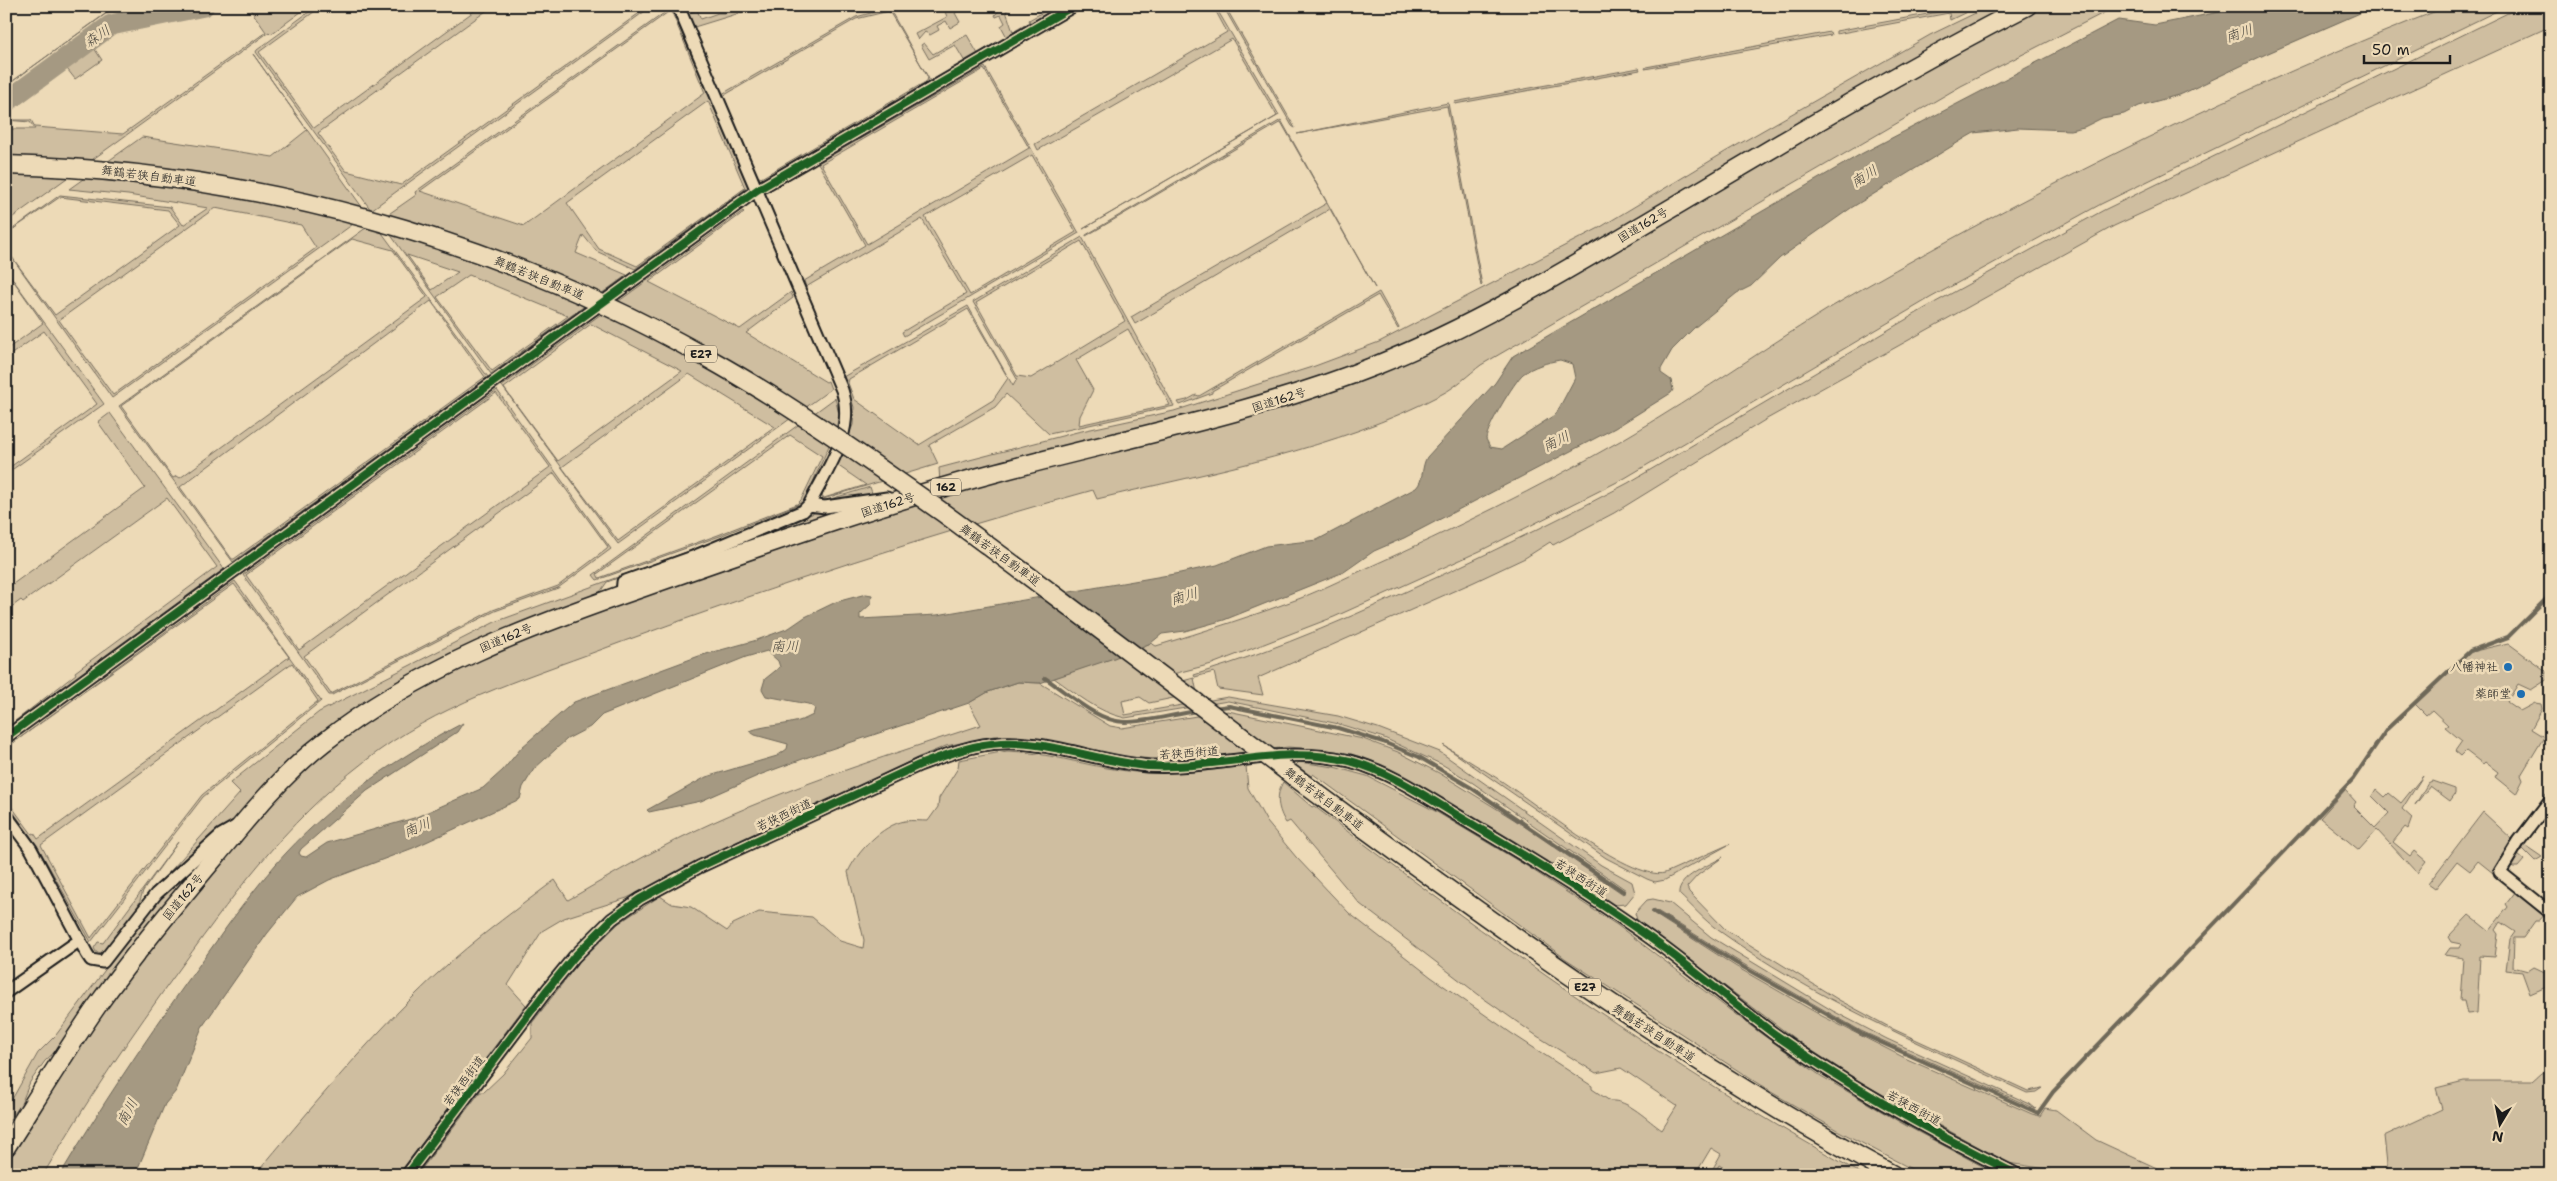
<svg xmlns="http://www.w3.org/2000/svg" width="2557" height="1181" font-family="'Shantell Sans','Klee One',sans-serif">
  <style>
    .green { fill: #cfbea0; stroke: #766d5e; fill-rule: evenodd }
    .water { fill: #a59982; stroke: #6e6759; fill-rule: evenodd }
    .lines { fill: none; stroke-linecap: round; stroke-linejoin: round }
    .stream { stroke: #6e6759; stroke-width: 4 }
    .river { stroke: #a59982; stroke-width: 21 }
    .minor-casing { stroke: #1c1c1c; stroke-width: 15 }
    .highway-casing { stroke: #1c1c1c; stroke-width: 21 }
    .minor { stroke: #eddab7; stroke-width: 11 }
    .highway { stroke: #eddab7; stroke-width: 18 }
    .highway-bridge-casing { stroke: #1c1c1c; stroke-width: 21; stroke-linecap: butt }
    .highway-bridge { stroke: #eddab7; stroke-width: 18 }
    .cycleway-casing { stroke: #eddab7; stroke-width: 11 }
    .cycleway { stroke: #1b5e20; stroke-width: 8 }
    .poi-dot { fill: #1f6fb2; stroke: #eddab7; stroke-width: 2 }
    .labels { text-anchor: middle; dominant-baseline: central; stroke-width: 5; stroke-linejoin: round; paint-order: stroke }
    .shield { fill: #eddab7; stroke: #5b554a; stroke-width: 1 }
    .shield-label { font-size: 11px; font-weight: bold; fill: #1c1c1c }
    .street-label { font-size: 12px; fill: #1c1c1c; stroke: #eddab7 }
    .poi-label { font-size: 12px; fill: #1c1c1c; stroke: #eddab7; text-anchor: end }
    .water-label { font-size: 14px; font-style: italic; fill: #4c4840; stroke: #eddab7 }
  </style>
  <rect width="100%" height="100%" fill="#eddab7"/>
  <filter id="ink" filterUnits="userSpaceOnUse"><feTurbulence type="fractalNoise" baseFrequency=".02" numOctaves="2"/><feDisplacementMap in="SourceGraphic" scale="10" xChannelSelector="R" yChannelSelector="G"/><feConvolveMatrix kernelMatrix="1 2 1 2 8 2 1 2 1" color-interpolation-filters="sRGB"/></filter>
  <g filter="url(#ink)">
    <path class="green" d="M101 6H107V13L6 86 105 14Z
      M217 6H232L116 27 92 45 102 60 75 79 64 65 6 106 114 27Z
      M248 6H309L271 34 269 32 6 222V129H35L30 122 6 120H31L35 127 123 134 266 32Z
      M317 6H322L259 52 314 128 481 6H493L318 133 346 171 401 185 649 6H652L371 210 256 52 257 50Z
      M729 6H739L743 12 691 28 686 14 697 10 701 19 718 13H726Z
      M943 6H955L958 11 955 13 960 22 950 28 946 21 937 26 939 30 930 35 925 32 918 40 915 34 947 17Z
      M1003 6 1010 9 1006 11 1013 32 1030 22 1029 20 1043 12 1045 8 1046 14 1007 37 1001 26 1005 23 1001 15 996 17 995 15Z
      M1213 6H1215L1279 115 1083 229 1277 116 1232 39 1038 150 1035 144 1227 32Z
      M1223 6H1225L1295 128 1292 126Z
      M1971 6H1979L1950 20 1949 13 1836 34V31Z
      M1990 6H2014L1614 236 1433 334 1299 387 940 483 939 468 1077 432 1174 411 1315 366 1379 342 1599 228 1725 152 1930 35Z
      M2041 6H2117L1961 86 1481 365C1469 374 1456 387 1442 394 1336 450 1213 471 1097 499L1093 490C933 534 774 586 619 643 537 674 451 699 380 750 295 811 241 884 181 967 132 1034 85 1103 43 1175H6V1161L110 998 286 783 369 716 493 649 847 523 1342 385 1943 56Z
      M2449 6H2507L2101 204 1930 298 1625 478 1480 551 1334 617 1212 664 1157 678 1160 687 1194 678 1197 693 1149 703 1140 697 1122 701 1125 715 1228 697 1338 716 1378 728 1440 752 1601 865 1632 882 1635 893 1626 904 1614 905 1409 779 1372 761 1336 751 1288 747 1208 757 1154 759 1118 756 1042 739 994 736 946 746 919 757 627 898 564 918 542 931 508 985 526 1005 398 1175H255C307 1113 359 1050 417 993 459 951 507 916 555 880L568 900C603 880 638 859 674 841 772 792 877 759 981 725L969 703 988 692 1018 682 1040 683 1110 726 1122 728 1228 711 1363 739 1398 752 1439 773 1515 820 1623 894 1626 890 1473 783 1443 765 1384 738 1339 724 1228 701 1125 718C1097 712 1077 694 1054 678L1151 643 1156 646C1205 631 1253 616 1301 598 1323 589 1345 578 1367 568 1454 529 1538 488 1620 441 1702 394 1778 337 1860 290 2049 182 2245 85 2449 6Z
      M2522 6H2551V26L2114 226 1765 420 1614 513 1553 545 1550 542 1525 558 1474 582 1258 678 1263 695 1218 689 1214 672 1195 677 1194 675C1280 649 1363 612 1444 574 1506 545 1568 515 1628 483L1934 303 2104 210Z
      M671 8 748 187 635 269 596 251 583 235 576 253 627 275 491 374 380 220 416 195 415 192ZM671 10 705 93 524 226 420 191ZM708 101 745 188 637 266 599 249 567 203ZM407 255 458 272 432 290ZM469 275 568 316 492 371 437 297Z
      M889 8 930 81 760 180 756 179 722 94 856 17ZM889 11 928 77 927 81 761 178 757 176 723 96 856 19Z
      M1830 32 1831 35 1645 69 1646 67Z
      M967 35 978 54 965 62 955 45 929 59 921 45 924 43 933 54Z
      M253 54 367 214 112 398 6 249 55 315 180 225 168 210 60 197 6 234 60 195 170 207 183 225 208 208 128 195 69 189 142 137 273 157 307 130ZM215 208 301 225 316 248 113 395 59 320Z
      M985 67 1079 233 904 336 902 332 966 294 922 219 806 287 804 281 865 245 818 163ZM984 69 1029 148 867 244 821 164ZM1032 155 1076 232 970 295 925 217Z
      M1639 68 1640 70 1455 104 1454 102Z
      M1448 103 1482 285 1481 286 1447 106 1297 134Z
      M1281 120 1375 288 1330 209 1135 324 1131 317 1327 203 1281 122 1086 236V235Z
      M743 211 744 212 649 282 740 329 791 292 793 298 746 333 826 382 828 381 831 389 618 544 502 386ZM591 324 682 371 558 461 504 388ZM689 374 775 427 618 541 562 467Z
      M374 222 488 377 233 562 119 406ZM352 239 393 250 427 297 180 478 177 476 173 478 121 406ZM431 301 485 377 234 559H232L180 487Z
      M1082 237 1174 406 1049 434 1006 394 995 407 929 445 938 464 823 499 821 495 853 425 854 407 843 377 968 306 1013 386 1017 379 973 302ZM1081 241 1125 321 1031 378 1017 376 976 303ZM968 309 1008 378 993 400 919 445 854 399 848 383 849 379ZM1128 329 1170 405 1079 425 1080 416 1093 390 1076 360ZM837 465 866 485 824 498 822 495Z
      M6 270 104 404 6 474V470L97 404 44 331 6 358V350L43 323Z
      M1379 292 1399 328 1398 329 1378 295 1212 391V393L1180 405 1178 402 1187 400 1196 395 1199 396Z
      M497 390 611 549 558 588 495 611 332 695H329L243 575ZM496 393 550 467 299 650 246 575ZM554 473 608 547 607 549 558 586 493 610 331 694 304 656Z
      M835 398 839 414 836 430 805 500 799 504 720 536 597 580 593 575ZM790 435 822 456 801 500 797 504 718 535 599 578 597 574Z
      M110 413 224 569 6 728 76 674 75 672 217 567 167 498 23 602 21 600 6 611V589L145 488 98 422Z
      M870 487 873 496 824 501Z
      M859 506 713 556 814 513Z
      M719 540 607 582 596 598 438 664 219 831 158 885 240 793 230 783 319 712 495 622Z
      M235 581 321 701 203 797 91 942 38 847 6 802V799L32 834 34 833 38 839 289 657 234 584 6 748ZM292 663 318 701 202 795 91 938 41 845Z
      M2508 643 2546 671 2548 679 2531 690 2518 684 2507 702 2520 711 2535 703 2541 704 2542 709 2531 729 2544 737 2521 775 2523 780 2516 794 2495 777 2498 772 2485 762 2483 764 2466 751 2461 756 2455 751 2462 741 2445 727 2448 725 2432 710 2426 715 2415 704 2471 652Z
      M1443 745C1459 755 1476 765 1492 775 1526 795 1629 882 1665 873L1730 844 1665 880 1655 882 1647 879 1606 858Z
      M1007 751C1046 752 1082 765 1120 770 1162 777 1205 771 1246 766L1248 788 1267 822 1296 857 1349 913 1431 977 1511 1033 1592 1086V1089L1610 1101C1628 1099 1648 1121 1662 1130L1677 1106 1621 1068 1596 1073 1537 1036 1483 998 1360 904 1290 821 1286 823C1278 810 1275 796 1283 782L1312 807 1314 806C1490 940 1670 1068 1864 1175H1736L1719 1165 1714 1174 1711 1172 1721 1154 1711 1148 1695 1175H417L480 1092H484L503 1074 532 1038V1023L579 962 619 923 660 896 672 904 691 907 727 931 733 924 759 912 812 917 840 941 863 948 864 940 848 872C857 852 882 825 905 821 912 820 921 821 928 821L938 807 939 798 958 768 959 760Z
      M1299 762 1334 767 1367 776 1435 811 1525 865 1617 925 1763 1035 1821 1076 1905 1125 1999 1175H1923L1837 1130 1771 1092 1566 959 1313 774 1311 776 1296 765Z
      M2423 776 2402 809 2412 818 2408 829 2405 827 2393 842 2410 856 2414 851 2426 861 2417 873 2377 830 2359 850 2320 818 2345 790 2356 802 2353 806 2375 828 2389 813 2372 796 2376 789 2385 797 2389 793 2401 803Z
      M2432 781 2455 789V794L2450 801 2430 786 2415 805 2428 783Z
      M2483 812 2513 840 2493 873 2478 861 2470 871 2457 861 2435 889 2428 884Z
      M221 841 62 1045 45 1061 30 1082 21 1104 6 1125V1110L38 1053 56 1035 162 894Z
      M178 842 143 891 136 913 103 953 96 952 94 948 98 942 103 943Z
      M2523 844 2542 857 2535 861 2523 849 2518 855 2524 860 2518 867H2513L2510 864Z
      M1723 857 1698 875 1687 887 1689 892 1726 930 1839 1000 1893 1029 2028 1091 2042 1088 2036 1092 2027 1093C1921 1044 1813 998 1718 930 1704 920 1692 906 1679 894 1677 877 1710 865 1723 857Z
      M2516 891 2545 914 2539 921H2535L2523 938H2514L2513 967 2528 971 2534 967 2551 975V985L2530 994 2522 972 2506 970 2510 939 2515 932 2500 922 2495 930 2498 934 2495 957 2480 956 2477 1013 2467 1014 2464 1001H2460L2463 958 2445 955 2450 948H2459L2461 944 2451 942 2448 937 2469 915 2489 931 2508 907 2506 904Z
      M1653 899 1670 903 1711 937 1833 1011 1887 1039 2030 1104 2036 1109 1861 1031 1738 961 1654 909 1651 912 1735 966 1822 1016 1907 1059 2032 1114 2040 1116 2045 1108 2056 1110 2096 1140 2172 1175H2058L2047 1169 2008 1163 1867 1086 1803 1045 1637 920 1635 913 1647 900Z
      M2551 1070V1175H2383L2388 1173 2384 1136 2442 1109 2436 1088 2464 1081H2532L2541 1073Z"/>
    <path class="water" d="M2249 6H2376L2266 54 2182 94 2139 106 2124 114 2102 118 2084 127 2070 130 2018 128 1974 133 1967 137 1851 208 1780 258 1751 286 1737 293 1694 328 1672 350 1661 369V373L1671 380 1673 390 1671 393 1615 428 1404 538 1374 551 1344 572 1224 620 1185 631 1162 634 1151 643 1114 658 1040 683 1018 682 988 692 969 703 819 753 762 774 701 801 649 812 647 810 706 777 777 756 787 749 788 744 755 735 749 731C772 723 792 727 813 715L815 708 808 704 766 696 762 689 765 679 780 667 778 661 767 651 746 657 602 715 590 727 567 739 534 769 523 787 520 799 413 848 329 880 297 897 267 934 202 1027 176 1091 165 1104 135 1175H60C100 1108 142 1045 187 982 216 942 244 901 276 864 328 805 394 759 463 723L457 732 367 791 301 849 299 853 301 856 306 857 327 843 414 818 483 788 503 770 522 747 574 702 699 656 757 640 789 628 805 617 836 602 866 594 872 595 871 604 860 614V619L937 615 1180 573 1217 565 1266 546 1317 540 1416 488C1424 480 1421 467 1427 457L1495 383 1513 356 1861 154 2118 20 2155 25ZM1560 360 1572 364 1575 378 1556 414 1502 449 1490 447 1486 439C1487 427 1514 382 1523 374 1532 367 1548 362 1560 360Z"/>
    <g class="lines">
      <path class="stream" d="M1045 678C1068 693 1097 722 1125 722 1149 722 1174 714 1198 711
        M1214 708 1229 706 1338 728 1383 742 1419 757 1470 787 1624 892
        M1653 911 1736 963 1860 1033 2038 1113 2053 1092 2353 779 2387 729 2470 651 2508 637 2551 594"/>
      <path class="river" d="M6 102 111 25 204 6"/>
      <g class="minor-casing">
        <path id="minor" d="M809 505 825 507 887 498
          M622 594 623 582 693 557 803 511 809 505C827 469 856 432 842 390L678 6
          M6 737 757 190 1073 6
          M2551 799 2519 841 2500 872 2551 913
          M6 815 31 849 87 954 91 960 103 962 156 894 221 835 235 827
          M6 992 80 940
          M407 1175 547 990 574 957 612 919 640 899 699 867 919 765C946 755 973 744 1002 743 1051 741 1099 762 1148 766 1217 770 1281 744 1350 761 1391 772 1428 798 1465 820 1526 856 1588 894 1646 935 1690 966 1730 1001 1773 1033 1850 1088 1933 1133 2018 1175"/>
      </g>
      <g class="highway-casing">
        <path id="highway" d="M1292 775C1486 919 1680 1060 1893 1175
          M6 1147C36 1100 65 1052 97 1006 134 954 175 905 216 856 249 816 282 775 323 743 418 668 531 626 644 587 761 546 878 504 998 472 1125 438 1254 414 1377 365 1477 325 1570 268 1663 213 1783 142 1902 70 2027 6"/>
      </g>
      <use href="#minor" class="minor"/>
      <use href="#highway" class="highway"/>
      <g class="highway-bridge-casing">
        <path id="highway-bridge" d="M6 165C250 171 492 237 704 356 787 402 864 457 942 512 1060 598 1176 687 1292 775"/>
      </g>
      <use href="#highway-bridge" class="highway-bridge"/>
      <g class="cycleway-casing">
        <path id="cycleway" d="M6 737 757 190 1073 6
          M407 1175 547 990 574 957 612 919 640 899 699 867 919 765C946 755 973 744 1002 743 1051 741 1099 762 1148 766 1217 770 1281 744 1350 761 1391 772 1428 798 1465 820 1526 856 1588 894 1646 935 1690 966 1730 1001 1773 1033 1850 1088 1933 1133 2018 1175"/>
      </g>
      <use href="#cycleway" class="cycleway"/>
    </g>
  </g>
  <g class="poi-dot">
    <circle cx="2508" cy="667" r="5"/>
    <circle cx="2521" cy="694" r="5"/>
  </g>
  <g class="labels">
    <g class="shield">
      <rect x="685" y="345.5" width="32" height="17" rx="4"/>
      <rect x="931" y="478.5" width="30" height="17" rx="4"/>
      <rect x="1569" y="978.5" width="32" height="17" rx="4"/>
    </g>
    <g class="shield-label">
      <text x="701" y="354">E27</text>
      <text x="946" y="487">162</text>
      <text x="1585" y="987">E27</text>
    </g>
    <g class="street-label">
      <text transform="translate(149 176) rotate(7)">舞鶴若狭自動車道</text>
      <text transform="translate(1643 225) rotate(-31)">国道162号</text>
      <text transform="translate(539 278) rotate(22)">舞鶴若狭自動車道</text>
      <text transform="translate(1279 400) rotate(-18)">国道162号</text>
      <text transform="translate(888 505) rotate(-18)">国道162号</text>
      <text transform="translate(1000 555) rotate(36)">舞鶴若狭自動車道</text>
      <text transform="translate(506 638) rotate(-23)">国道162号</text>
      <text transform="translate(1189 753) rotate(-4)">若狭西街道</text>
      <text transform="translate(1324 799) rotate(37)">舞鶴若狭自動車道</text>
      <text transform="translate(784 815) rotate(-25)">若狭西街道</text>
      <text transform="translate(1581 878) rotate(33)">若狭西街道</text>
      <text transform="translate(183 897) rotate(-51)">国道162号</text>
      <text transform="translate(1654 1033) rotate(33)">舞鶴若狭自動車道</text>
      <text transform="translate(464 1081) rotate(-53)">若狭西街道</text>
      <text transform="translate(1914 1108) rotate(29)">若狭西街道</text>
    </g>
    <g class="poi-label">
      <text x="2498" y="667">八幡神社</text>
      <text x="2511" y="694">薬師堂</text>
    </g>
    <g class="water-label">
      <text transform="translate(2239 33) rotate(-19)">南川</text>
      <text transform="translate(97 36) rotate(-34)">森川</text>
      <text transform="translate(1864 176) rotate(-32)">南川</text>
      <text transform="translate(1556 441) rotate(-27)">南川</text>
      <text transform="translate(1184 596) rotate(-16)">南川</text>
      <text transform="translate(785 646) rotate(-1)">南川</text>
      <text transform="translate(417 827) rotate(-22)">南川</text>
      <text transform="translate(127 1112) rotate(-63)">南川</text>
    </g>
  </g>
  <rect width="2557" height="1181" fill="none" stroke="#eddab7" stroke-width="25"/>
  <rect x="12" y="12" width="2532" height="1156" fill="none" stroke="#1c1c1c" stroke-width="2" filter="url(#ink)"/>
  <g transform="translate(2500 1124) rotate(190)" stroke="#eddab7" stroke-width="4" paint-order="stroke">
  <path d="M0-4L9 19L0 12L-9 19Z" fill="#1c1c1c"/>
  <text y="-8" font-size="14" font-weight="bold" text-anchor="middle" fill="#1c1c1c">N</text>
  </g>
  <path d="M2364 55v8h86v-8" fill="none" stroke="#1c1c1c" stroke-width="2.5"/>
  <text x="2372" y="55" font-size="15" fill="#1c1c1c" stroke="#eddab7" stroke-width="4" paint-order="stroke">50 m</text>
</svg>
